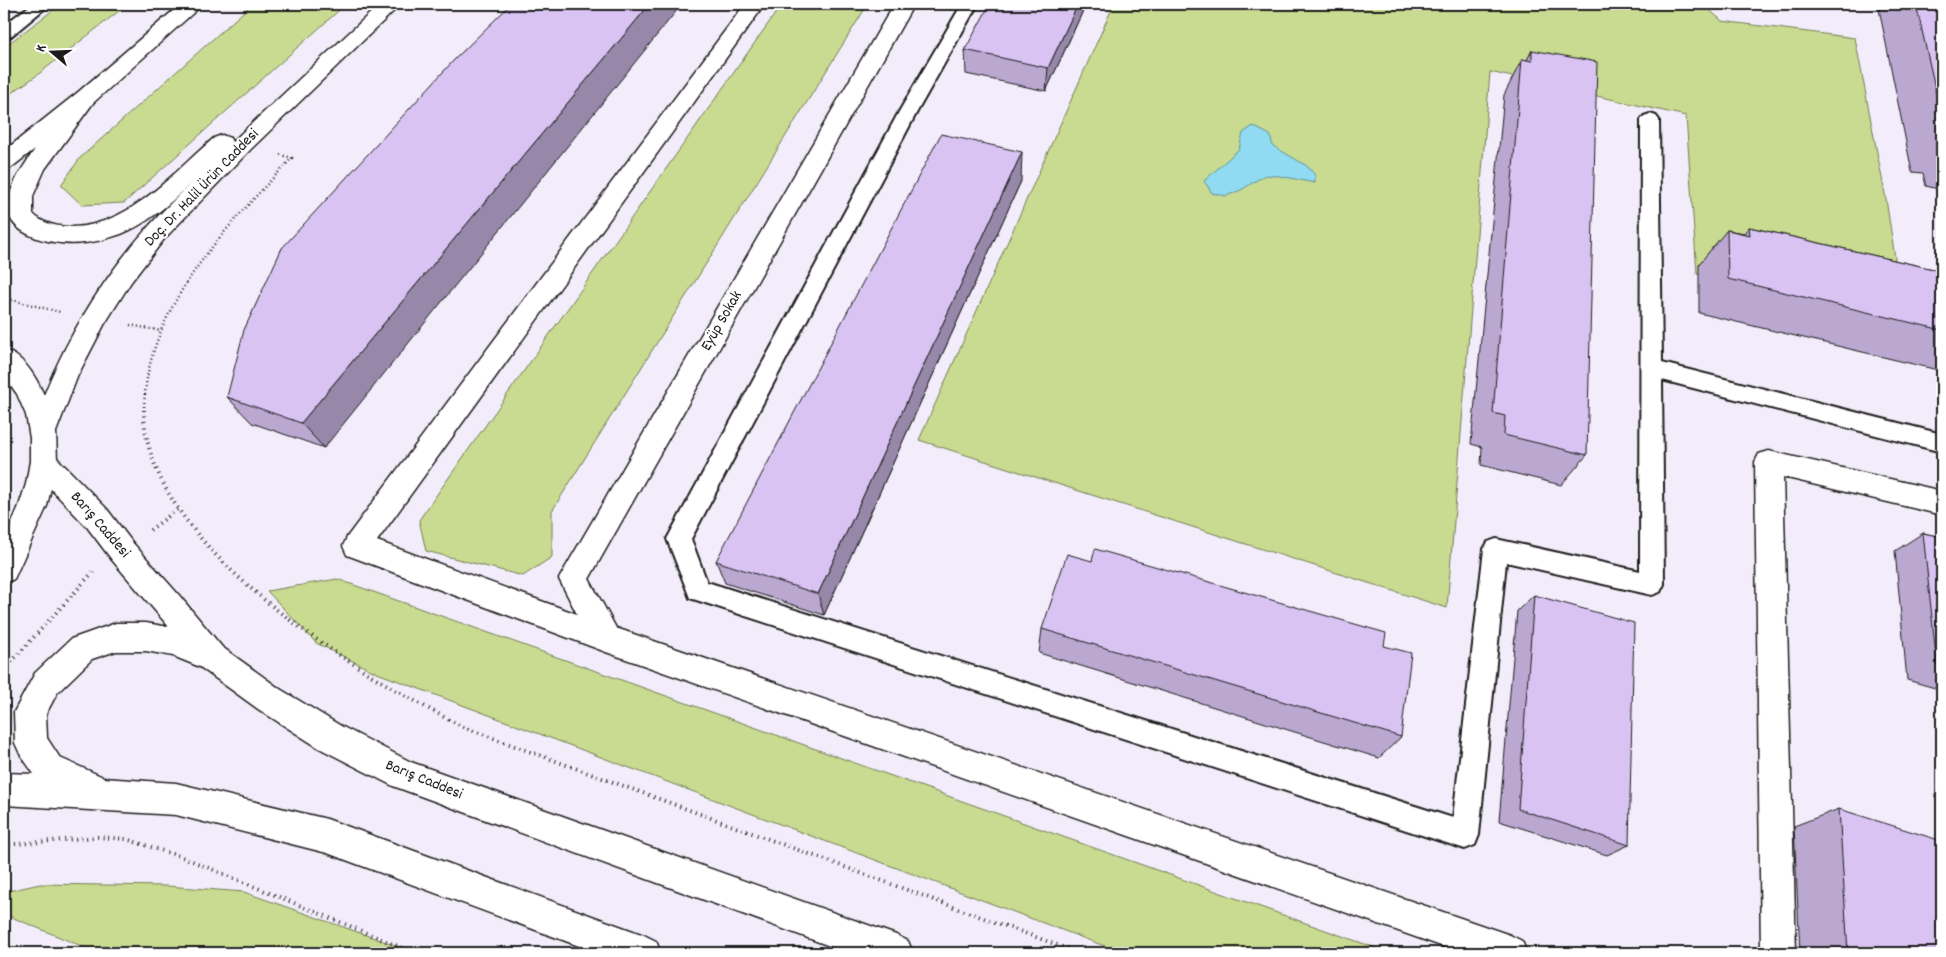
<svg xmlns="http://www.w3.org/2000/svg" width="1946" height="957" font-family="Dekko,sans-serif">
  <style>
    .green { fill: #c8db90; stroke: #727c56 }
    .water { fill: #90dbf1; stroke: #628f9c }
    .lines { fill: none; stroke-linecap: round; stroke-linejoin: round }
    .service-casing { stroke: #1c1c1c; stroke-width: 4 }
    .minor-casing { stroke: #1c1c1c; stroke-width: 3 }
    .secondary-casing { stroke: #1c1c1c; stroke-width: 3 }
    .primary-casing { stroke: #1c1c1c; stroke-width: 3 }
    .path-far1 { stroke: #1c1c1c; stroke-width: 2.5; stroke-dasharray: 1 3; stroke-linecap: butt }
    .path { stroke: #1c1c1c; stroke-width: 4; stroke-dasharray: 1 4.5; stroke-linecap: butt }
    .service { fill: #fff; fill-rule: evenodd }
    .minor { fill: #fff; fill-rule: evenodd }
    .secondary { fill: #fff; fill-rule: evenodd }
    .primary { fill: #fff; fill-rule: evenodd }
    .wall { fill: #baa8d1; stroke: #1c1c1c }
    .shaded-wall { fill: #9788aa; stroke: #1c1c1c }
    .building { fill: #d8c3f3; stroke: #1c1c1c }
    .labels { text-anchor: middle; dominant-baseline: central; stroke-width: 4; stroke-linejoin: round; paint-order: stroke }
    .street-label { font-size: 16px; fill: #1c1c1c; stroke: #fff }
  </style>
  <rect width="100%" height="100%" fill="#f3edfb"/>
  <filter id="ink" filterUnits="userSpaceOnUse"><feTurbulence type="fractalNoise" baseFrequency=".02" numOctaves="2"/><feDisplacementMap in="SourceGraphic" scale="10" xChannelSelector="R" yChannelSelector="G"/><feConvolveMatrix kernelMatrix="1 2 1 2 8 2 1 2 1" color-interpolation-filters="sRGB"/></filter>
  <g filter="url(#ink)">
    <path class="green" d="M61 4H128L36 76 4 98V47Z
      M252 4H346L124 203 82 205 61 185 80 158Z
      M782 4H868L552 511V557L523 576 426 551 419 520Z
      M1114 4H1703L1722 21 1855 38 1886 199 1898 278 1942 324 1697 274 1686 116 1490 72 1447 608 919 440Z
      M337 579 1390 953H1123L377 673 316 643 267 591Z
      M40 884 167 886 244 892 417 953H98L4 914V892Z"/>
    <path class="water" d="M1253 126 1270 135 1273 146 1307 166 1315 175V183L1280 176 1265 175 1241 190 1226 196 1212 193 1204 181 1239 149 1243 133Z"/>
    <g class="lines">
      <g class="service-casing">
        <path id="service" d="M32 4H50L10 37 4 38V25Z
          M962 4H978L918 110 691 539 707 582 1453 818 1484 549 1488 542 1496 539 1640 571 1641 120 1644 116 1650 114 1656 116 1659 120 1662 363 1942 434V452L1662 380 1664 584 1660 592 1652 595 1506 562 1479 835 1475 845 1465 849 690 598 667 539 900 110Z"/>
      </g>
      <g class="minor-casing">
        <path id="minor" d="M745 4H765L377 541 577 614 559 579 564 570 894 4H914L589 579 616 628 1510 935 1522 941 1527 953H1461L606 652 347 555 343 546 347 537Z
          M1769 451 1942 491V515L1783 477 1796 953H1761L1755 462 1759 454Z"/>
      </g>
      <g class="secondary-casing">
        <path id="secondary" d="M44 452 54 455 107 509 132 542 178 594 222 647 280 689 341 726 411 762 896 935 908 941 913 953H849L393 786 319 748 258 709 200 667 173 656 146 651H116L92 659 57 693 46 714 47 738 60 758 101 776 103 778 176 783 327 819 644 935 656 941 661 953H598L327 853 176 815 4 805V773L34 774 20 754 15 743 14 712 35 673 71 639 116 623H146L169 627 112 560 87 527 34 471 30 463 34 455Z"/>
      </g>
      <g class="primary-casing">
        <path id="primary" d="M181 4H203L93 103 45 169 33 196V214C42 223 54 226 68 227 129 228 171 174 214 138L222 135 230 138 232 142 380 4H401L251 149 165 238 131 282 104 325 78 375 56 432 57 461 47 506 14 579 4 583V542L19 506 26 484 30 461V438L26 415 17 394 4 376V350C24 356 36 377 44 395 68 335 105 275 149 226 163 210 179 195 195 180 173 200 150 223 121 234 109 238 97 242 84 243 61 246 9 239 8 208 8 187 24 166 35 149L12 167 4 170V151L77 93Z"/>
      </g>
      <path class="path-far1" d="M4 298 60 312
        M130 325 161 331
        M144 411C145 308 226 228 292 158L278 154"/>
      <path class="path" d="M144 410C143 546 357 672 463 727L1079 953
        M150 530 178 509
        M4 670 93 572
        M4 845 98 837 126 839 185 858 415 953"/>
      <use href="#service" class="service"/>
      <use href="#minor" class="minor"/>
      <use href="#secondary" class="secondary"/>
      <use href="#primary" class="primary"/>
    </g>
    <path class="wall" d="M1086 4 1046 91 966 74 965 50Z
      M1878 4H1942V190L1926 186 1923 173 1912 172Z
      M1532 50 1587 455 1561 485 1481 465 1482 447 1471 444 1504 95 1522 59 1527 60Z
      M1021 181 824 615 725 583 716 561Z
      M1749 227 1942 271V371L1699 313V264L1727 230 1744 233Z
      M282 248 324 448 252 423 227 397Z
      M1923 533 1942 537V690L1907 680 1895 551Z
      M1092 561 1384 646 1401 737 1379 758 1039 653 1042 629Z
      M1534 595 1629 845 1607 855 1499 821 1517 611Z
      M1839 809 1942 953H1800L1794 826Z"/>
    <path class="shaded-wall" d="M650 4H682L324 448 301 423Z
      M1078 4H1086L1046 91 1048 68Z
      M1022 152 1021 181 824 615 818 594Z"/>
    <path class="building" d="M511 4H650L301 423 227 397 244 330 282 248 454 60Z
      M990 4H1078L1048 68 965 50Z
      M1916 4H1942V119Z
      M1532 50 1597 62 1587 455 1504 435 1505 416 1493 413 1522 59 1532 61Z
      M941 134 1022 152 818 594 716 561Z
      M1749 227 1942 271V330L1728 279 1727 230 1750 235Z
      M1923 533 1942 537V666L1937 665Z
      M1095 549 1386 633 1384 646 1411 653 1401 737 1042 629 1067 554 1092 561Z
      M1534 595 1634 623 1629 845 1518 809Z
      M1839 809 1942 841V953H1848Z"/>
  </g>
  <g class="labels">
    <g class="street-label">
      <text transform="translate(202 188) rotate(-46)">Doç. Dr. Halil Ürün Caddesi</text>
      <text transform="translate(722 321) rotate(-60)">Eyüp Sokak</text>
      <text transform="translate(100 525) rotate(49)">Barış Caddesi</text>
      <text transform="translate(424 780) rotate(22)">Barış Caddesi</text>
    </g>
  </g>
  <rect width="1946" height="957" fill="none" stroke="#fff" stroke-width="20"/>
  <rect x="10" y="10" width="1926" height="937" fill="none" stroke="#1c1c1c" stroke-width="2" filter="url(#ink)"/>
  <g transform="translate(52 52) rotate(289)" stroke="#ffffff" stroke-width="4" paint-order="stroke">
  <path d="M0-4L9 19L0 12L-9 19Z" fill="#1c1c1c"/>
  <text y="-8" font-size="14" font-weight="bold" text-anchor="middle" fill="#1c1c1c">K</text>
  </g>
</svg>
